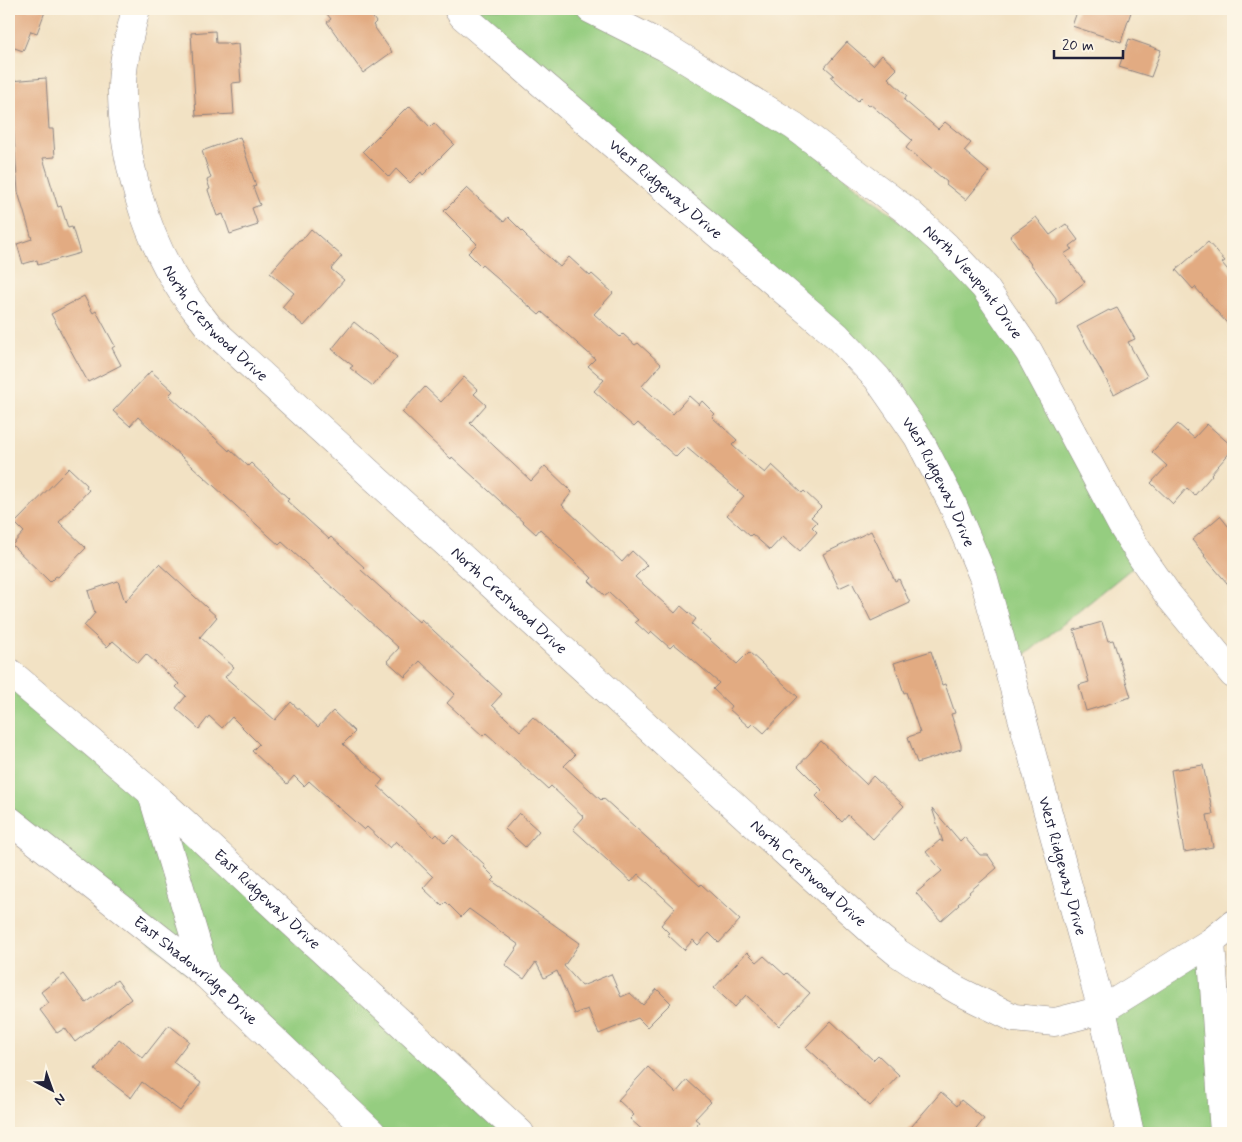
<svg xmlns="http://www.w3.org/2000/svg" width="1242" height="1142" font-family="Mynerve,sans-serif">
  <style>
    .green { fill: #95cd80; stroke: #5c785e }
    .building { fill: #e2ab82 }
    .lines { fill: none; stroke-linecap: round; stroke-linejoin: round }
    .minor-casing { stroke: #8a8280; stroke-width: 29 }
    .minor { stroke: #fff; stroke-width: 28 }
    .labels { text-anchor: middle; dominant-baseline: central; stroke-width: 4; stroke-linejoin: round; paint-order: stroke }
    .street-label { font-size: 16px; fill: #22223b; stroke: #fcf5e5 }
  </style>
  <rect width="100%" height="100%" fill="#fcf5e5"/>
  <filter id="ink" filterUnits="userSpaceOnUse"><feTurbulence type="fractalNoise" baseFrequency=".02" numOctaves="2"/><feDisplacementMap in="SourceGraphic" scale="10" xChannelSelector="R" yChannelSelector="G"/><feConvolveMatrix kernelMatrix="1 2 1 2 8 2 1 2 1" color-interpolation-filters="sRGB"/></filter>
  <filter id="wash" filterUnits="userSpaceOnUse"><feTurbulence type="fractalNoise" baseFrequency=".0096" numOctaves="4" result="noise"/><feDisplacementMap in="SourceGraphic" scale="20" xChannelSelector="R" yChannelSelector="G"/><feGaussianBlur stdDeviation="1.12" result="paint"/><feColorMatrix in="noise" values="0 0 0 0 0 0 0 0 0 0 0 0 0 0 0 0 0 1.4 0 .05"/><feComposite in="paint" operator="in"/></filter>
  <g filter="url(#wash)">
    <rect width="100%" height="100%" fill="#f2e2c4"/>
    <path class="green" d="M458 9H590L730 86 985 288 1143 559 1009 668 984 579 877 378Z
      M9 672 520 1133H372L9 820Z
      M1211 942 1224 1133H1130L1102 1010Z"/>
    <g id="blocks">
      <path class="building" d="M9 9H46L37 33 31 31 23 51 9 46Z
        M323 9H367L376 22 373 25 392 52 363 73 327 22 331 19Z
        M1078 9H1132L1121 42 1072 26Z
        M215 31 216 43H228L229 45 238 44 241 82 232 83 234 114 196 116 191 33Z
        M1129 39 1161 50 1151 77 1119 67Z
        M847 42 873 65 882 55 897 69 888 78 907 96 904 100 938 129 945 122 971 143 964 151 989 172 966 200 946 184 947 182 906 148 912 140 870 104 869 106 861 98 858 101 831 77 834 75 825 67Z
        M46 78 49 129H53L55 157 43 158 58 207 61 206 68 228 72 227 80 253 38 265 37 260 23 264 17 244 32 239 18 192 10 81Z
        M410 106 430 127 434 123 454 144 423 175 421 172 410 183 396 169 389 177 363 151 405 109 406 110Z
        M240 137 256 186 253 187 260 205 252 208 258 225 230 234 223 214 217 216 208 190 210 189 207 180 211 178 202 151Z
        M467 188 504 222 508 217 527 236 526 237 560 267 569 257 590 276 592 274 613 293 594 314 620 337 623 334 635 345 638 343 661 364 642 386 673 414 689 396 699 405 702 401 715 414 712 417 737 440 732 445 746 458 765 473 772 465 802 493 804 491 821 507 811 517 817 522 812 527 817 532 800 551 783 536 770 550 752 534 750 536 727 515 744 496 686 447 676 457 638 423 634 427 594 391 604 380 588 366 595 359 542 312 539 315 482 265 481 266 468 253 477 244 444 211Z
        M1036 217 1050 235 1066 224 1078 240 1070 246 1072 249 1064 254 1085 282 1056 304V298L1010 236Z
        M311 229 342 256 331 269 344 280 304 326 282 307 294 293 270 273 299 240 301 241Z
        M1208 242 1225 261 1222 263 1233 276V330L1195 287 1193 289 1176 270Z
        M84 296 93 313 96 311 115 346 112 348 121 365 88 382 51 314Z
        M1117 308 1135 339 1128 342 1147 376 1114 394 1077 327 1109 310 1110 311Z
        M354 322 397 357 373 386 350 368 353 366 332 349Z
        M151 371 173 391 169 395 229 451 230 449 248 466 251 463 289 499 287 501 329 539 331 537 364 567 361 570 419 622 421 619 502 694 492 705 520 731 533 717 575 755 564 766 601 800 603 798 700 886 701 884 740 920 719 943 709 933 698 945 693 940 684 950 667 934 669 933 661 925 675 908 638 874 631 882 573 829 584 817 551 786 548 789 486 733 483 736 447 703 455 694 420 661 405 677 387 661 399 648 282 542 279 545 138 417 130 426 113 411Z
        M464 377 478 390 474 394 486 405 470 423 477 430 531 481 545 466 572 492 562 505 622 562 632 551 647 565 635 577 675 613 681 606 696 619 692 624 737 664 749 652 798 697 764 733 753 723 749 727 729 709 731 706 713 689 719 683 684 652 674 644 670 648 652 632 649 635 635 622 638 620 609 593 605 596 589 581 592 578 540 529 536 534 452 457 451 459 402 412 425 387 441 402Z
        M1178 424 1194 438 1207 424 1233 447V449L1211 474 1212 475 1195 495 1187 488 1173 504 1151 483 1167 466 1152 452Z
        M69 468 87 485 86 487 89 490 59 522 86 548 58 577 56 576 50 582 12 545 24 532 15 523Z
        M1220 516 1233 532V590L1204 556 1205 555 1192 540Z
        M871 531 895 581 899 579 910 603 871 621 852 582 839 588 823 554Z
        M159 564 217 617 200 637 234 667 225 677 275 720 291 702 318 727 333 711 355 732 343 744 383 780 378 786 434 837 437 834 445 843 453 835 485 865 484 867 495 878 492 881 580 943 564 966 582 986 611 974 621 997 630 993 643 1005 657 989 671 1003 647 1027 638 1018 599 1034 588 1009 575 1014 557 971 544 978 536 962 524 979 505 965 519 945 469 909 461 917 446 902 442 906 423 888 433 877 396 841 390 848 367 827 364 830 309 781 304 786 294 776 287 784 252 751 259 744 232 717 222 728 209 716 199 729 176 708 186 696 176 687 179 684 146 654 138 663 113 641 107 647 84 626 95 613 88 591 118 581 125 602Z
        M1102 622 1108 641 1113 640 1131 697 1086 711 1079 685 1089 682 1074 630Z
        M931 651 942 685 945 684 955 713 951 714 961 745V749L917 763 908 737 920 733 906 692 904 693 894 663Z
        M821 741 866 784 873 776 904 806 873 839 848 815 842 822 816 796 822 790 798 766Z
        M1203 765 1213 814 1207 815 1213 847 1184 852 1171 770Z
        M932 808 960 841 964 837 980 855H988L997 868 969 892 970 893 958 904 959 905 941 921 916 893 942 871 926 852 940 840 943 842Z
        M519 813 539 831 525 847 505 829Z
        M747 952 757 962 764 956 785 975 787 973 810 993 779 1026 746 995 735 1007 714 988Z
        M64 974 86 1003 117 980 131 999 75 1042 65 1028 57 1033 40 1010 49 1003 41 992Z
        M831 1021 873 1060 878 1055 899 1075 870 1106 806 1047Z
        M169 1025 189 1041 173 1062 201 1083 180 1111 142 1082 131 1098 95 1070 119 1039 143 1058Z
        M648 1067 676 1093 687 1080 711 1102 695 1119 699 1122 689 1133H646L630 1119 634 1115 618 1100Z
        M941 1092 957 1106 961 1100 984 1119 973 1133H906Z"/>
    </g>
  </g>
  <g filter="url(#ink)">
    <use href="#blocks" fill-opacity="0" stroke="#8a8280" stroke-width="1"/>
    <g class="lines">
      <g class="minor-casing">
        <g id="minor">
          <path id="s1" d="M136 9C129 37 121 66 122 95 123 159 146 237 181 290 190 303 200 315 209 327L875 934 898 953 928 973 959 991 1014 1018 1055 1022 1102 1010 1211 942 1233 924"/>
          <path id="s2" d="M458 9 463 16 837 336 877 378 918 437 952 503 984 579 1102 1010 1130 1133"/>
          <path id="s3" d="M590 9 665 47 794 126 906 210 946 246 985 288 1029 352 1121 524 1143 559 1169 596 1233 674"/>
          <path id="s4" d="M9 672 152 793 520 1133"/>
          <path d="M152 794 206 975"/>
          <path id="s5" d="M9 820 206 975 372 1133"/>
          <path d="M1211 942 1224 1133"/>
        </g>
      </g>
      <use href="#minor" class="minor"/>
    </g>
  </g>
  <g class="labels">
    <g class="street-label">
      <text stroke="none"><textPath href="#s2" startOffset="275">West Ridgeway Drive</textPath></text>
      <text stroke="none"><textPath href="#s3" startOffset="474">North Viewpoint Drive</textPath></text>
      <text stroke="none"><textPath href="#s1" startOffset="341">North Crestwood Drive</textPath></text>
      <text stroke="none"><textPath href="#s2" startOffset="680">West Ridgeway Drive</textPath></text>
      <text stroke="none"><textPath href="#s1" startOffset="746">North Crestwood Drive</textPath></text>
      <text stroke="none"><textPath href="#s2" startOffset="1085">West Ridgeway Drive</textPath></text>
      <text stroke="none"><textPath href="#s1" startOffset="1151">North Crestwood Drive</textPath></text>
      <text stroke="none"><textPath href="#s4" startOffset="344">East Ridgeway Drive</textPath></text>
      <text stroke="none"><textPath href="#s5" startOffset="240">East Shadowridge Drive</textPath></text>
    </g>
  </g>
  <rect width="1242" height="1142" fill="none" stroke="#fcf5e5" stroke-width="30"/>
  <g transform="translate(52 1090) rotate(139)" stroke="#fcf5e5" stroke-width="4" paint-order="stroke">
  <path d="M0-4L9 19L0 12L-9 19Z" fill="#22223b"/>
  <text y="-8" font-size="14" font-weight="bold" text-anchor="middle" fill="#22223b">N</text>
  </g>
  <path d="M1054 50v8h69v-8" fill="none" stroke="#22223b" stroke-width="2.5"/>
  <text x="1062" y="50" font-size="15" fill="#22223b" stroke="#fcf5e5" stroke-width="4" paint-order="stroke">20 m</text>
</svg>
